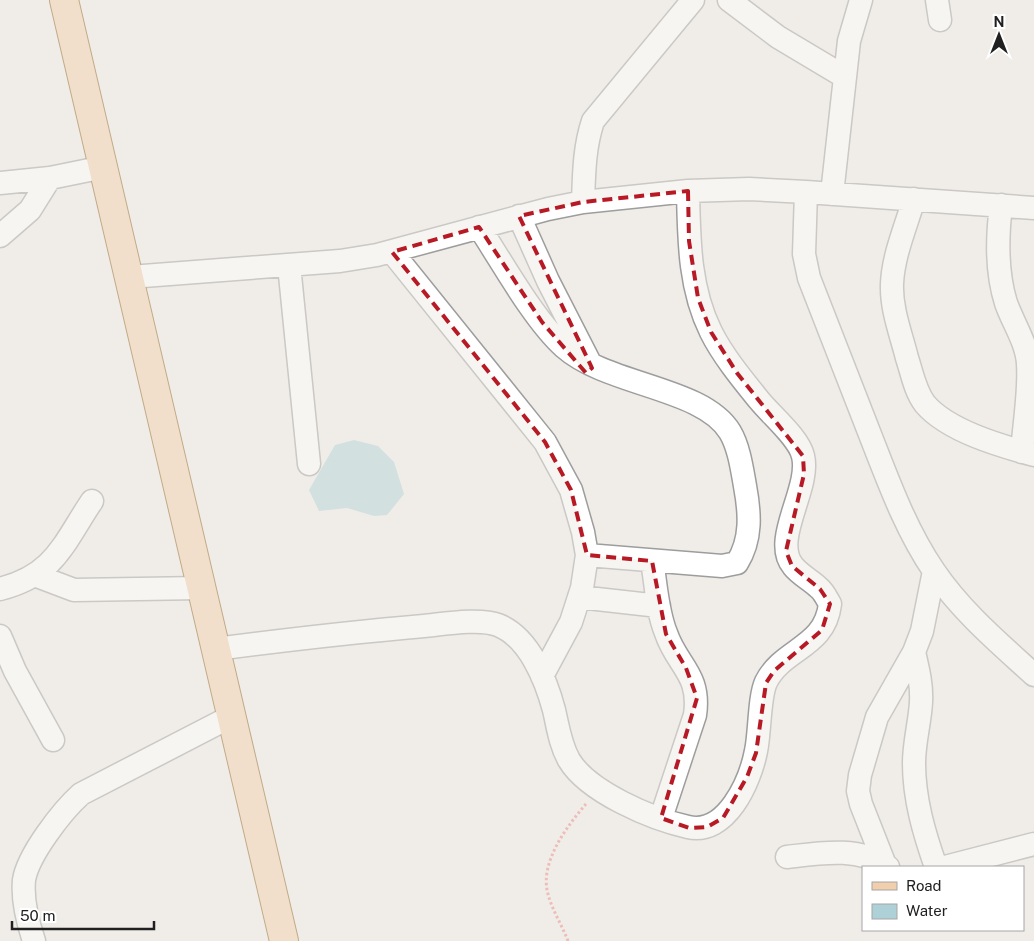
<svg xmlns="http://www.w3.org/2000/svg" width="1034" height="941" font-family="'Public Sans',sans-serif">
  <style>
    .water { fill: #aed1d7 }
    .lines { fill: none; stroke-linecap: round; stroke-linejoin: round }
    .minor-casing { stroke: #9d9d9d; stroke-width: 25 }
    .major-casing { stroke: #895a13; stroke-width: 30 }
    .path { stroke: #e98380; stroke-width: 3; stroke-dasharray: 2.5 2.5; stroke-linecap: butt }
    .minor { stroke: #fff; stroke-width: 22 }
    .major { stroke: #f1ceac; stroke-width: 28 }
    .marked { fill: none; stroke: #b71a25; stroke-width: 4; stroke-dasharray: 10 6; stroke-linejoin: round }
  </style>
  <rect width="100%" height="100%" fill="#f0ede8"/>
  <path class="water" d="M354 440 378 446 394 462 404 494 387 515 374 516 347 508 319 511 309 490 335 445Z"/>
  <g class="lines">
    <g class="minor-casing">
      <path id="minor" d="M729 0 778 37 845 77
        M937 0 940 20
        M0 183 50 178 104 167
        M806 192 804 254 809 278C830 331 850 384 871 437 889 483 906 530 934 571 961 611 999 643 1034 675
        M832 194 849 41 861 0
        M914 199C906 226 893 256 892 284 891 309 901 334 907 358 912 373 915 391 925 404 948 431 1001 446 1034 455
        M583 202C584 175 584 148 593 121L693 0
        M1001 205C997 238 996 271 1006 303 1013 323 1027 343 1028 364 1030 390 1024 425 1022 452
        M519 216 548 281 590 363
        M479 227C502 262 534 320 564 347 608 386 703 387 730 432 739 447 742 469 745 486 750 513 752 539 737 563L722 566 587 555
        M0 236 30 210 50 178
        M392 252 545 442 571 490 583 532 587 555 582 588 571 622 542 676
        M289 265 309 464
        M130 277 340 261 377 255 548 209 583 202 688 191 749 189 806 192 1034 208
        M652 561C656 584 657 611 666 633 677 666 701 674 695 715L661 818
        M37 576 74 590 202 588
        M0 589C55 575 63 544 92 501
        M579 597 659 606
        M0 636 15 671 53 740
        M216 649C285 640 354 632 424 626 444 624 480 618 498 625 529 637 546 680 554 710 558 727 560 744 569 760 588 792 652 819 688 827 726 836 750 782 756 751 760 733 759 697 766 682 783 648 825 648 830 604 827 599 824 592 819 588 811 580 800 575 793 566 771 540 811 488 803 456 799 438 771 415 759 400 742 379 723 356 711 332 689 288 689 239 688 191
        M914 652C918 669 922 685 921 702 920 722 914 742 914 763 914 799 924 833 936 867
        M787 857C820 853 859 846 888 867
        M885 865 861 804 858 791 860 775 877 717 914 652 922 631 934 571
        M945 867 1034 844
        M34 941C28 923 22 900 24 880 28 855 62 811 81 794L232 716"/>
    </g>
    <g class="major-casing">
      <path id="major" d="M64 0 284 941"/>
    </g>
    <path class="path" d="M568 941C562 925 552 910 548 894 539 863 567 826 586 804"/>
    <use href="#minor" class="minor"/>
    <use href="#major" class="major"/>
  </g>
  <path d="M0 0H1034V941H0ZM688 191 689 241 698 298 711 332 737 373 803 456 804 474 786 551 792 566 820 589 830 604 822 630 774 671 766 683 756 753 747 777 723 818 707 827 689 828 661 818 697 698 686 668 666 634 652 561 587 555 571 490 545 442 392 252 479 227 542 322 586 373 592 368 519 216 583 202Z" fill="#f0ede8" fill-opacity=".55" fill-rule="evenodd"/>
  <path class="marked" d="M688 191 689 241 698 298 711 332 737 373 803 456 804 474 786 551 792 566 820 589 830 604 822 630 774 671 766 683 756 753 747 777 723 818 707 827 689 828 661 818 697 698 686 668 666 634 652 561 587 555 571 490 545 442 392 252 479 227 542 322 586 373 592 368 519 216 583 202Z"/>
  <rect x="862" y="866" width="162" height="65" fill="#ffffff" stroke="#a6a6a6"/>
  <rect x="872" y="882" width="25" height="8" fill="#f1ceac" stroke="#a6a6a6"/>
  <text x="906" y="891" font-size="15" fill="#202020">Road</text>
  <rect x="872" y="904" width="25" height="15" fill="#aed1d7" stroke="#a6a6a6"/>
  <text x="906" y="916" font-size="15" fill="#202020">Water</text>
  <g transform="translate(999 35)" stroke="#ffffff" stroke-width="4" paint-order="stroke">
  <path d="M0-4L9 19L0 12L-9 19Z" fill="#202020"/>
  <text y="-8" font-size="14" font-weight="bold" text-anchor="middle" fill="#202020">N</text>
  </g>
  <path d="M12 921v8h142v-8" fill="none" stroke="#202020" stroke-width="2.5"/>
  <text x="20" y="921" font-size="15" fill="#202020" stroke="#ffffff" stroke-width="4" paint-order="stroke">50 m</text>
</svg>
